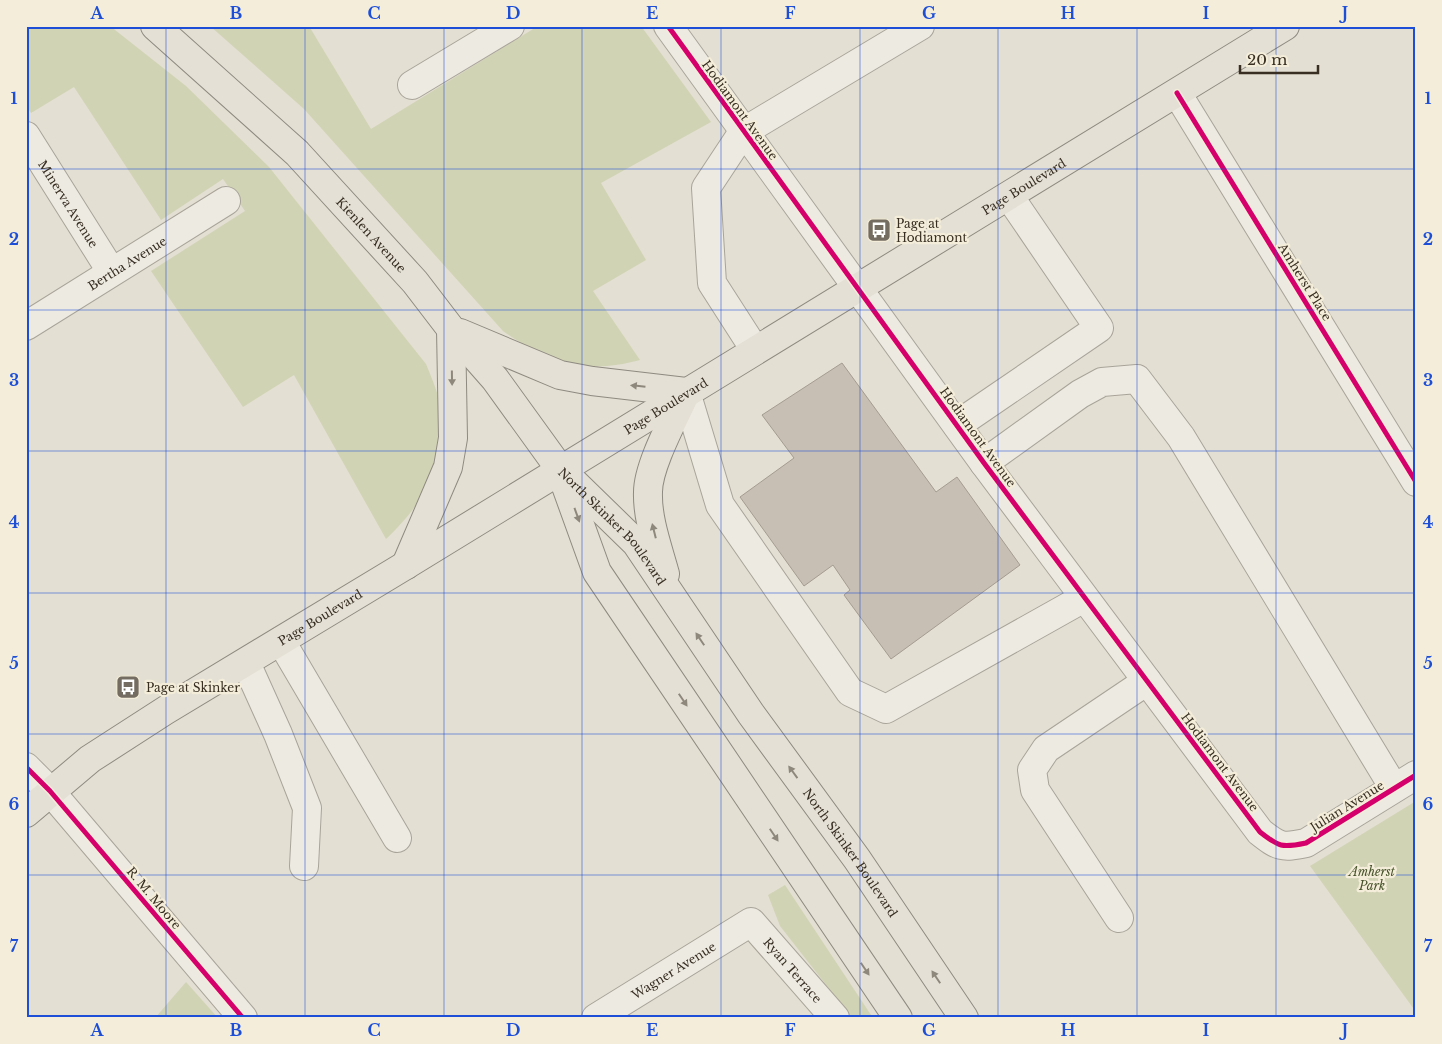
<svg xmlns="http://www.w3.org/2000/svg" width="1442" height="1044" font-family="'Libre Baskerville',serif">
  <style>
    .green { fill: #d1d3b5 }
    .building { fill: #c7bfb3; stroke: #a49b91 }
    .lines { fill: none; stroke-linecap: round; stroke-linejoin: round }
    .minor-casing { stroke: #a9a49a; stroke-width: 30 }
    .major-casing { stroke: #8f8a81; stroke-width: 30 }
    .minor { stroke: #edeae2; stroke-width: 28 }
    .major { stroke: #e4e0d5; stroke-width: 28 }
    .cycleway-casing { stroke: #f3edd9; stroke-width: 8 }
    .cycleway { stroke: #d6006c; stroke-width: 5 }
    .oneway { fill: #8e877c }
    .grid { fill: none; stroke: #1d4ed8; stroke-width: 1; stroke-opacity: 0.55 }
    .labels { text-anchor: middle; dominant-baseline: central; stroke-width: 4.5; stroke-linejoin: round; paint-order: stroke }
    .street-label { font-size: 12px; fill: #382e22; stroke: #f3edd9 }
    .poi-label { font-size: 12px; fill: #382e22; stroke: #f3edd9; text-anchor: start }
    .park-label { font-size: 12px; font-style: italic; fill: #47532a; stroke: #f3edd9 }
    .neatline { fill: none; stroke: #1d4ed8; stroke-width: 2 }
    .grid-label { font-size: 16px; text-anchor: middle; font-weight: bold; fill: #1d4ed8 }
  </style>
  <rect width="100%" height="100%" fill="#e3dfd2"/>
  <path class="green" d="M26 26H110L186 86 269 167 426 364C433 381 440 397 442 416 443 424 440 434 439 443 432 487 418 508 386 539L294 375 243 407 151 271 245 211 223 179 161 220 74 87 31 113 26 105Z
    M210 26H309L371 129 538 26H641L711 122 601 183 646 260 593 291 640 360C585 375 548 363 503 331L304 109Z
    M1416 801V1012L1310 866Z
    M785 885 873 1018H852L780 926 768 895Z
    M186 982 218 1018H155Z"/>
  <path class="building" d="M842 363 936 492 957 477 1020 565 891 659 844 595 850 590 833 565 804 586 740 497 794 458 762 415Z"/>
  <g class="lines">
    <g class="minor-casing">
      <g id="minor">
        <path d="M668 26 984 463 1260 832C1279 847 1282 848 1306 843L1416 775"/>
        <path d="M412 85 510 26"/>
        <path d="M1177 93 1416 482"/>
        <path id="s1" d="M26 136 111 271"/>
        <path id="s2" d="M26 326 226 201"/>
        <path d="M755 350 712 283 706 188 743 132 920 26"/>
        <path d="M686 392 720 505 850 692 886 709 1084 598"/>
        <path d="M957 425 1099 328 1009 196"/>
        <path d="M984 463 1080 394 1102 382 1137 379 1181 437 1394 788"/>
        <path d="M281 641 397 838"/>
        <path d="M246 663 278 734 307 808 304 866"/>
        <path d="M26 767 50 791 243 1018"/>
        <path d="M1119 918 1035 790 1032 770 1046 749 1147 681"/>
        <path id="s3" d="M596 1018 751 922 835 1018"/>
      </g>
    </g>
    <g class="major-casing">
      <g id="major">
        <path id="s4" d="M155 26 297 153 415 282 451 329 495 379 560 469 636 543 751 714 857 859 964 1018"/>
        <path d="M460 333 560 375 592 381 686 392"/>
        <path d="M562 475 597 572 898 1018"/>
        <path d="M406 565 448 467 453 438 451 329"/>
        <path d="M665 574C658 548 647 519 648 492 648 465 675 417 686 392"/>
        <path id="s5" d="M26 813 90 759 166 710 406 565 1285 26"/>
      </g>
    </g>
    <use href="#minor" class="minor"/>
    <use href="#major" class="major"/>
    <g class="cycleway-casing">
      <path id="cycleway" d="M668 26 984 463 1260 832C1279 847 1282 848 1306 843L1416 775
        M1177 93 1416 482
        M26 767 50 791 243 1018"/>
    </g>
    <use href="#cycleway" class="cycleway"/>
  </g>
  <defs><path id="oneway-solid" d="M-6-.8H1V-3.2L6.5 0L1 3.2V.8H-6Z" transform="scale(1.25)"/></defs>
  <g class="oneway">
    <use href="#oneway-solid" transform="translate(452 378) rotate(89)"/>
    <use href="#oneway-solid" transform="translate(638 386) rotate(-174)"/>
    <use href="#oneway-solid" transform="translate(577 515) rotate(70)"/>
    <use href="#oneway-solid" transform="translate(654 531) rotate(-104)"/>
    <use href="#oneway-solid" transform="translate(700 639) rotate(-124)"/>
    <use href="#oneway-solid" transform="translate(683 700) rotate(56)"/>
    <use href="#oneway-solid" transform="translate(793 772) rotate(-126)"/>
    <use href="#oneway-solid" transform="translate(774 835) rotate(56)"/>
    <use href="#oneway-solid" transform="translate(865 969) rotate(56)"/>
    <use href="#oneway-solid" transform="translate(936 977) rotate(-124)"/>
  </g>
  <path class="grid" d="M166 26V1018M305 26V1018M444 26V1018M582 26V1018M721 26V1018M860 26V1018M998 26V1018M1137 26V1018M1276 26V1018M26 169H1416M26 310H1416M26 451H1416M26 593H1416M26 734H1416M26 875H1416"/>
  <defs>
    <g id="bus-square" transform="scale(1.25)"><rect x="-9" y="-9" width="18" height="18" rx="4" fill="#746c60" stroke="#f3edd9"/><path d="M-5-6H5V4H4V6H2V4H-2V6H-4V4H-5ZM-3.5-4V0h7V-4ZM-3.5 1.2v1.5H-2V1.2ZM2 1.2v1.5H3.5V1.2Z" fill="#fff"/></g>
  </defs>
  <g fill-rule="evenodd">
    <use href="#bus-square" x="879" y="230"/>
    <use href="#bus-square" x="128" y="687"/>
  </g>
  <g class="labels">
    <g class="street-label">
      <text transform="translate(740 110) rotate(54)">Hodiamont Avenue</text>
      <text stroke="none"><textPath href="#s5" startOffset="1179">Page Boulevard</textPath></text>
      <text stroke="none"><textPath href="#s1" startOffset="80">Minerva Avenue</textPath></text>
      <text stroke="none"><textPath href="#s4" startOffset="301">Kienlen Avenue</textPath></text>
      <text stroke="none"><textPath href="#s2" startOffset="119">Bertha Avenue</textPath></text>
      <text transform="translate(1305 282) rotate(58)">Amherst Place</text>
      <text stroke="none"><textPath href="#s5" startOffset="759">Page Boulevard</textPath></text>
      <text transform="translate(978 437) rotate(54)">Hodiamont Avenue</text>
      <text stroke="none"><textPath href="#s4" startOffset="680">North Skinker Boulevard</textPath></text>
      <text stroke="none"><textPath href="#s5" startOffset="354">Page Boulevard</textPath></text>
      <text transform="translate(1220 762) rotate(53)">Hodiamont Avenue</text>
      <text transform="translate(1347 806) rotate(-32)">Julian Avenue</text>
      <text stroke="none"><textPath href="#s4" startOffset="1085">North Skinker Boulevard</textPath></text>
      <text transform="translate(154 898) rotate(50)">R. M. Moore</text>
      <text stroke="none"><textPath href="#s3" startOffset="91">Wagner Avenue</textPath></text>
      <text stroke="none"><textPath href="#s3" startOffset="246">Ryan Terrace</textPath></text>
    </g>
    <g class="poi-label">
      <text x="896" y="223">Page at<tspan x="896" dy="14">Hodiamont</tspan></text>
      <text x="146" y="687">Page at Skinker</text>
    </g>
    <g class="park-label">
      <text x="1372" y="871">Amherst<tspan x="1372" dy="14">Park</tspan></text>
    </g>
  </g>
  <rect width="1442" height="1044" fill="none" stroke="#f3edd9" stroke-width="55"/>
  <path d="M1240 65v8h78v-8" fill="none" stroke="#382e22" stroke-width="2.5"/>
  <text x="1247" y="65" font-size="15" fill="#382e22" stroke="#f3edd9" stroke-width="4" paint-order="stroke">20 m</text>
  <rect x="28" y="28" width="1386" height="988" class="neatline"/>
  <g class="grid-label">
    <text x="97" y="19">A</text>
    <text x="236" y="19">B</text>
    <text x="374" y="19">C</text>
    <text x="513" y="19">D</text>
    <text x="652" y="19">E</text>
    <text x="790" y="19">F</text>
    <text x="929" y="19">G</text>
    <text x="1068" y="19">H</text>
    <text x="1206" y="19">I</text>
    <text x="1345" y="19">J</text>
    <text x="14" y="104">1</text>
    <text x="1428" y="104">1</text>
    <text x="14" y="245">2</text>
    <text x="1428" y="245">2</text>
    <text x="14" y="386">3</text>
    <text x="1428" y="386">3</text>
    <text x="14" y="528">4</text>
    <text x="1428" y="528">4</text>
    <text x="14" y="669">5</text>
    <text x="1428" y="669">5</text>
    <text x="14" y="810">6</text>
    <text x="1428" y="810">6</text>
    <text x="14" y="952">7</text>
    <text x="1428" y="952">7</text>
    <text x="97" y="1036">A</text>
    <text x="236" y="1036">B</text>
    <text x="374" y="1036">C</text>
    <text x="513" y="1036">D</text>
    <text x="652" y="1036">E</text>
    <text x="790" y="1036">F</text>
    <text x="929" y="1036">G</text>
    <text x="1068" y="1036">H</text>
    <text x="1206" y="1036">I</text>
    <text x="1345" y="1036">J</text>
  </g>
</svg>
